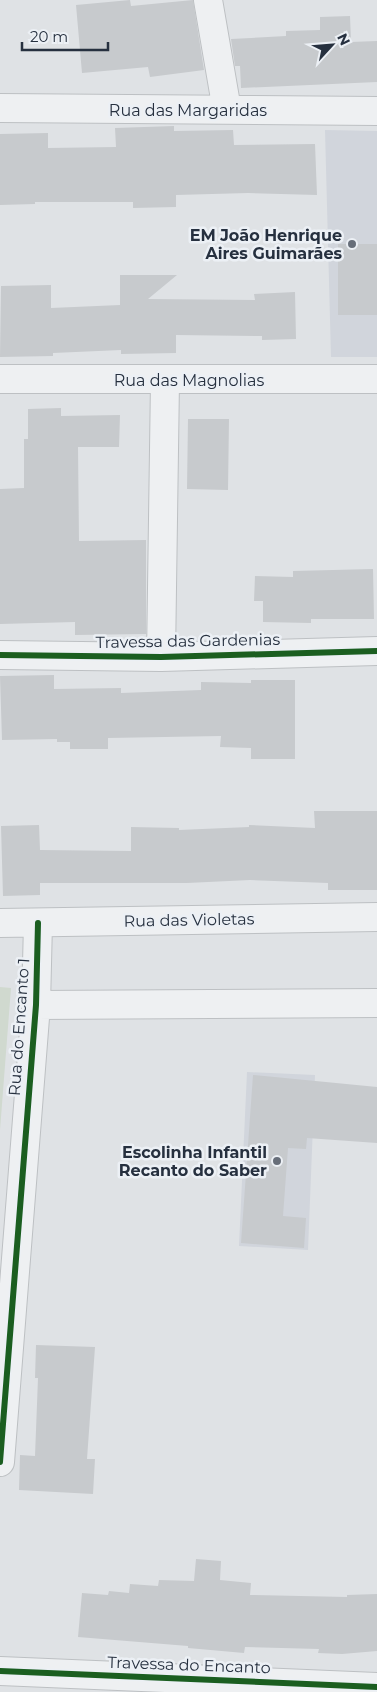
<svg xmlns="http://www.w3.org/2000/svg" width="377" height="1692" font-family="Montserrat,sans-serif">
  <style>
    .built { fill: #d1d5dc }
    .green { fill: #d0d9cf }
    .building { fill: #c7cacd }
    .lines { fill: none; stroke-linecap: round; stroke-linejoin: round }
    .minor-casing { stroke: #bdc0c3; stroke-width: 30 }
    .minor { stroke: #eef0f2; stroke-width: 28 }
    .cycleway-casing { stroke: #ecf0f5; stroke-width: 9 }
    .cycleway { stroke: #1b5e20; stroke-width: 6 }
    .poi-dot { fill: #676e79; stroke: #ecf0f5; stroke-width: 2 }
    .labels { text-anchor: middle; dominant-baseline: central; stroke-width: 5; stroke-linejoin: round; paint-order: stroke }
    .street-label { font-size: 16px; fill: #26303f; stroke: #ecf0f5 }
    .poi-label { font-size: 16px; font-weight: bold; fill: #26303f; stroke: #ecf0f5; text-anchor: end }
  </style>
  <rect width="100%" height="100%" fill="#dfe2e5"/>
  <path class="built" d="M325 130 377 131V357H331Z
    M247 1072 315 1075 308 1250 239 1246Z"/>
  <path class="green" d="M0 987 11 988 0 1130Z"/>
  <path class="building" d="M130 0 131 6 193 0 204 70 150 77 148 67 82 73 76 5Z
    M350 16 351 42 377 41V82L241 88 240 66H235L231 39 286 36V31L320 30V17Z
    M174 126V131L233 130 234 145 315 144 317 195 248 193 176 195V207L133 208V202H35V204L0 205V134L48 133V148L116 147 115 128Z
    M338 244H377V315H338Z
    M120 275H177L148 299 255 300 254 294 295 292 296 339 262 340V336L176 335V353L121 354V350L53 353V356L0 357 1 286 51 285V308L120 305Z
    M61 408V416L120 415 119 447H78L79 541 146 540V634L75 635V622L0 624V489L24 488V439H28V409Z
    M188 419H229L228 490 187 489Z
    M373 569 374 619H311V623L263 622V601H254L255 576 293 577V571Z
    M54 675V689L121 688V693L201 690V682L251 683V680H295V759H251V748L220 747 221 736 108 738V749H70V742H57V739L2 740 0 676Z
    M314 811H377V890H328V883L250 880 187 883H40V895L3 896 1 826 39 825 40 850 131 851V827L179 828V830L249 827V825L315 828Z
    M253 1075 377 1087V1143L307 1138 306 1149 288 1148 283 1216 306 1218 304 1248 241 1243Z
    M36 1345 95 1347 87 1459H95L93 1494 19 1490 20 1455 35 1456 38 1378H35Z
    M196 1559 221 1561 220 1580 251 1583 250 1595 347 1597V1595L377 1594V1651L342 1654 318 1653 319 1649 245 1647 244 1653 188 1648V1646L78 1637 82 1593 108 1595 109 1591 129 1593 130 1584 158 1586 159 1580 194 1581Z"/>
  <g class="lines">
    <g class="minor-casing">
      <path id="minor" d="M208 0 227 110
        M0 108 377 111
        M0 379H377
        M0 655 161 657 377 651
        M161 657 165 381
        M0 923 377 917
        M36 1005 377 1003
        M0 1462 36 1005 38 923
        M0 1671 377 1687"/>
    </g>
    <use href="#minor" class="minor"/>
    <g class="cycleway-casing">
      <path id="cycleway" d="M0 655 161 657 377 651
        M0 1462 36 1005 38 923
        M0 1671 377 1687"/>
    </g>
    <use href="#cycleway" class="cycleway"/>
  </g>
  <g class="poi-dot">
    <circle cx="352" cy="244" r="5"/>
    <circle cx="277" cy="1161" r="5"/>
  </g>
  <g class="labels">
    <g class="street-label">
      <text x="188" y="110">Rua das Margaridas</text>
      <text x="189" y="380">Rua das Magnolias</text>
      <text transform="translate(188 641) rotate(-1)">Travessa das Gardenias</text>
      <text transform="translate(189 920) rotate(-1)">Rua das Violetas</text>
      <text transform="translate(19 1027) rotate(-86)">Rua do Encanto 1</text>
      <text transform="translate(189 1665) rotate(2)">Travessa do Encanto</text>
    </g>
    <g class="poi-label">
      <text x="342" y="235">EM João Henrique<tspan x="342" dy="18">Aires Guimarães</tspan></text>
      <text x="267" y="1152">Escolinha Infantil<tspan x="267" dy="18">Recanto do Saber</tspan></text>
    </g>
  </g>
  <g transform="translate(332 45) rotate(64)" stroke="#ecf0f5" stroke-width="4" paint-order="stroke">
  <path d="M0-4L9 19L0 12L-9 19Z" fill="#26303f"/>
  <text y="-8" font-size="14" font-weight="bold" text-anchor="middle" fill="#26303f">N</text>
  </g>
  <path d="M22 42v8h86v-8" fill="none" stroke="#26303f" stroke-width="2.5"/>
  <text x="30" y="42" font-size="15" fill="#26303f" stroke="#ecf0f5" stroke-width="4" paint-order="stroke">20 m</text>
</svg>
